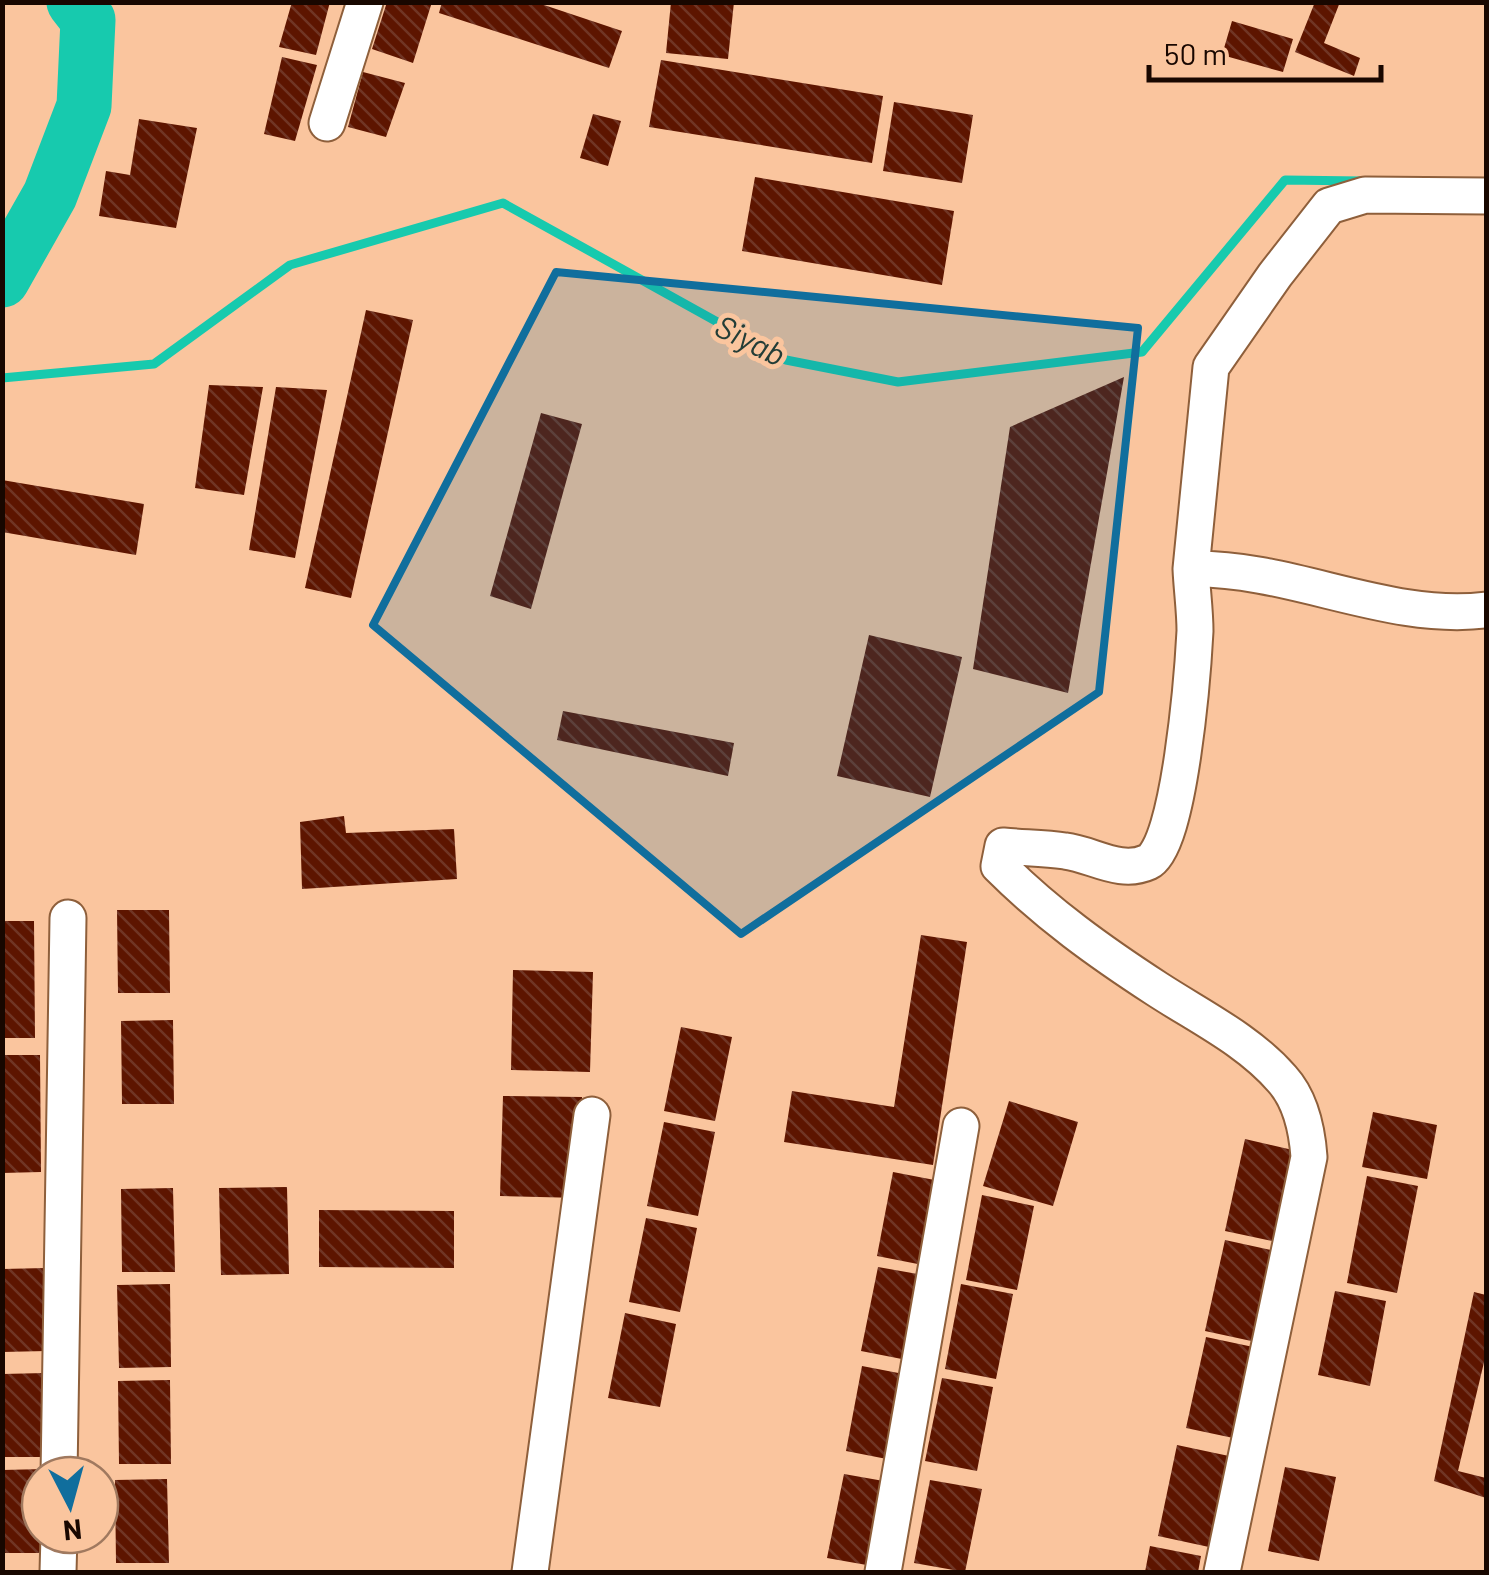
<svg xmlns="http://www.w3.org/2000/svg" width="1489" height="1575" font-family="Barlow,sans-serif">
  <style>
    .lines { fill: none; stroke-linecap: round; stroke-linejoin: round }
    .stream { stroke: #17caae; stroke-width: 9 }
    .river { stroke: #17caae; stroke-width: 55 }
    .building { fill: url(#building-back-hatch) }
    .street-casing { stroke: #8e5f3b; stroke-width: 39 }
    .street { stroke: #fff; stroke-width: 35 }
    .marked { fill: #106e9d; fill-opacity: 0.2; stroke: #106e9d; stroke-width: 8; stroke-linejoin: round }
    .labels { text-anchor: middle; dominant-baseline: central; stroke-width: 10; stroke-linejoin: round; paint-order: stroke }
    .water-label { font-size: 32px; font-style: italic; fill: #243d37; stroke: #fac59e }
  </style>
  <defs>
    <pattern id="building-back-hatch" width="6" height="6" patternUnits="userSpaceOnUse" patternTransform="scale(2.5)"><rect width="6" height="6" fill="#5d1500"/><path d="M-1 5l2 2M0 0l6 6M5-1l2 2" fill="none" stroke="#703524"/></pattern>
  </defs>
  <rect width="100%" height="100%" fill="#fac59e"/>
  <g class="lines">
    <path class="stream" d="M2 378 154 364 290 265 503 203 786 360 898 382 1142 352 1285 180 1363 181"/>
    <path class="river" d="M2 280 50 195 84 106 88 20 74 2"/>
  </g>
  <path class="building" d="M292 2H330L316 55 279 47Z
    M387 2H432L413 63 372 49Z
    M442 2H535L622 31 609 68 439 13Z
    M671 2H734L728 59 666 53Z
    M1315 2H1340L1324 43 1360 58 1354 76 1295 52Z
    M1232 21 1293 39 1283 72 1222 55Z
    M282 57 317 65 295 141 264 134Z
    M661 60 883 96 872 163 649 127Z
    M363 72 405 83 386 137 348 127Z
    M894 102 973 115 962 183 883 171Z
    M593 114 621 121 608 166 580 158Z
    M139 119 197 128 176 228 99 216 106 171 130 175Z
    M755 177 954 211 942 285 742 251Z
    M366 310 413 320 351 598 305 588Z
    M1124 377 1068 693 973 669 1010 427Z
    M209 385 263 387 244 495 195 488Z
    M276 387 327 390 295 558 249 550Z
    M541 413 582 424 531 609 490 596Z
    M2 480 144 504 136 555 2 532Z
    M869 635 962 657 930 797 837 776Z
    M563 711 734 743 728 776 557 740Z
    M344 816 346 833 454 829 457 879 302 889 300 822Z
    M117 910H169L170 993H118Z
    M2 921H34L35 1038H2Z
    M921 935 967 942 933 1165 784 1142 792 1091 894 1107Z
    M513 970 593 972 590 1072 511 1070Z
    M173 1020 174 1104H122L121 1021Z
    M681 1027 732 1037 715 1121 664 1111Z
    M2 1055H40L41 1172 2 1173Z
    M503 1096 582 1097 580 1198 500 1196Z
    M1009 1101 1078 1122 1053 1206 983 1186Z
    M1373 1112 1437 1125 1427 1179 1362 1167Z
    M664 1122 715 1132 698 1216 647 1206Z
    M1245 1139 1297 1151 1277 1242 1225 1231Z
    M893 1172 945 1182 928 1266 877 1256Z
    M1367 1176 1418 1186 1397 1293 1347 1283Z
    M287 1187 289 1274 221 1275 219 1188Z
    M173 1188 175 1272H122L121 1189Z
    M982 1195 1034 1206 1017 1290 966 1280Z
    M319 1210 454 1211V1268L319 1267Z
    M646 1218 697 1228 680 1312 629 1302Z
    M1225 1240 1276 1251 1256 1342 1205 1331Z
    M878 1267 929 1276 912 1361 861 1351Z
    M46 1268 47 1351 2 1352V1269Z
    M170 1284 171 1367 119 1368 117 1285Z
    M961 1284 1013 1294 996 1379 945 1369Z
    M1335 1291 1386 1301 1370 1386 1318 1375Z
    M1474 1292 1486 1295V1354L1458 1471 1486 1478V1498L1434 1481Z
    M625 1313 676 1324 660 1407 608 1398Z
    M1206 1337 1258 1348 1238 1439 1186 1428Z
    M862 1366 914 1376 897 1461 846 1451Z
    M45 1373 46 1457H2V1374Z
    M942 1378 993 1387 977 1471 925 1461Z
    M170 1380 171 1464H119L118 1381Z
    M1177 1445 1229 1456 1209 1547 1158 1536Z
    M1285 1467 1336 1477 1319 1561 1268 1551Z
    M45 1469V1475H40V1535H46V1553H2V1470Z
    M844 1474 895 1483 878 1567 827 1558Z
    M167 1479 169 1563H116L115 1480Z
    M930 1480 982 1489 965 1572 914 1563Z
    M1150 1546 1201 1556 1198 1572H1145Z"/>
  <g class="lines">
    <g class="street-casing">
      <path id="street" d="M327 123 365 2
        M1191 569 1211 367 1275 275 1329 206 1365 195 1486 196
        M59 1475 68 918
        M58 1572 59 1535
        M530 1572 592 1115
        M883 1572 961 1126
        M1222 1572 1309 1157C1307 1129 1301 1100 1282 1079 1248 1040 1200 1017 1157 989 1100 952 1047 914 999 866L1003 846C1024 848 1045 848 1065 851 1092 854 1120 875 1148 862 1180 847 1193 669 1195 631 1195 611 1192 590 1191 569 1291 567 1387 622 1486 610"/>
    </g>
    <use href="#street" class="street"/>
  </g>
  <path class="marked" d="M556 272 1138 328 1099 692 741 934 373 625Z"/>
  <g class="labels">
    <g class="water-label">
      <text transform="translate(751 339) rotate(27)">Siyab</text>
    </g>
  </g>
  <rect width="1489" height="1575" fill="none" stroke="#180700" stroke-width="10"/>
  <g transform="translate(70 1505) rotate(174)"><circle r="48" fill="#fac59e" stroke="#a0795f" stroke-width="2.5"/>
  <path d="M0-8L18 38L0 25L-18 38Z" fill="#106e9d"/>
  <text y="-15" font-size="28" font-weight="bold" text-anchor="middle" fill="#180700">N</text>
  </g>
  <path d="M1149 65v15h232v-15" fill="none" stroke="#180700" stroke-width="5"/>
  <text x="1164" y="65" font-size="30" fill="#180700" stroke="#fac59e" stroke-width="8" paint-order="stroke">50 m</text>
</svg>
